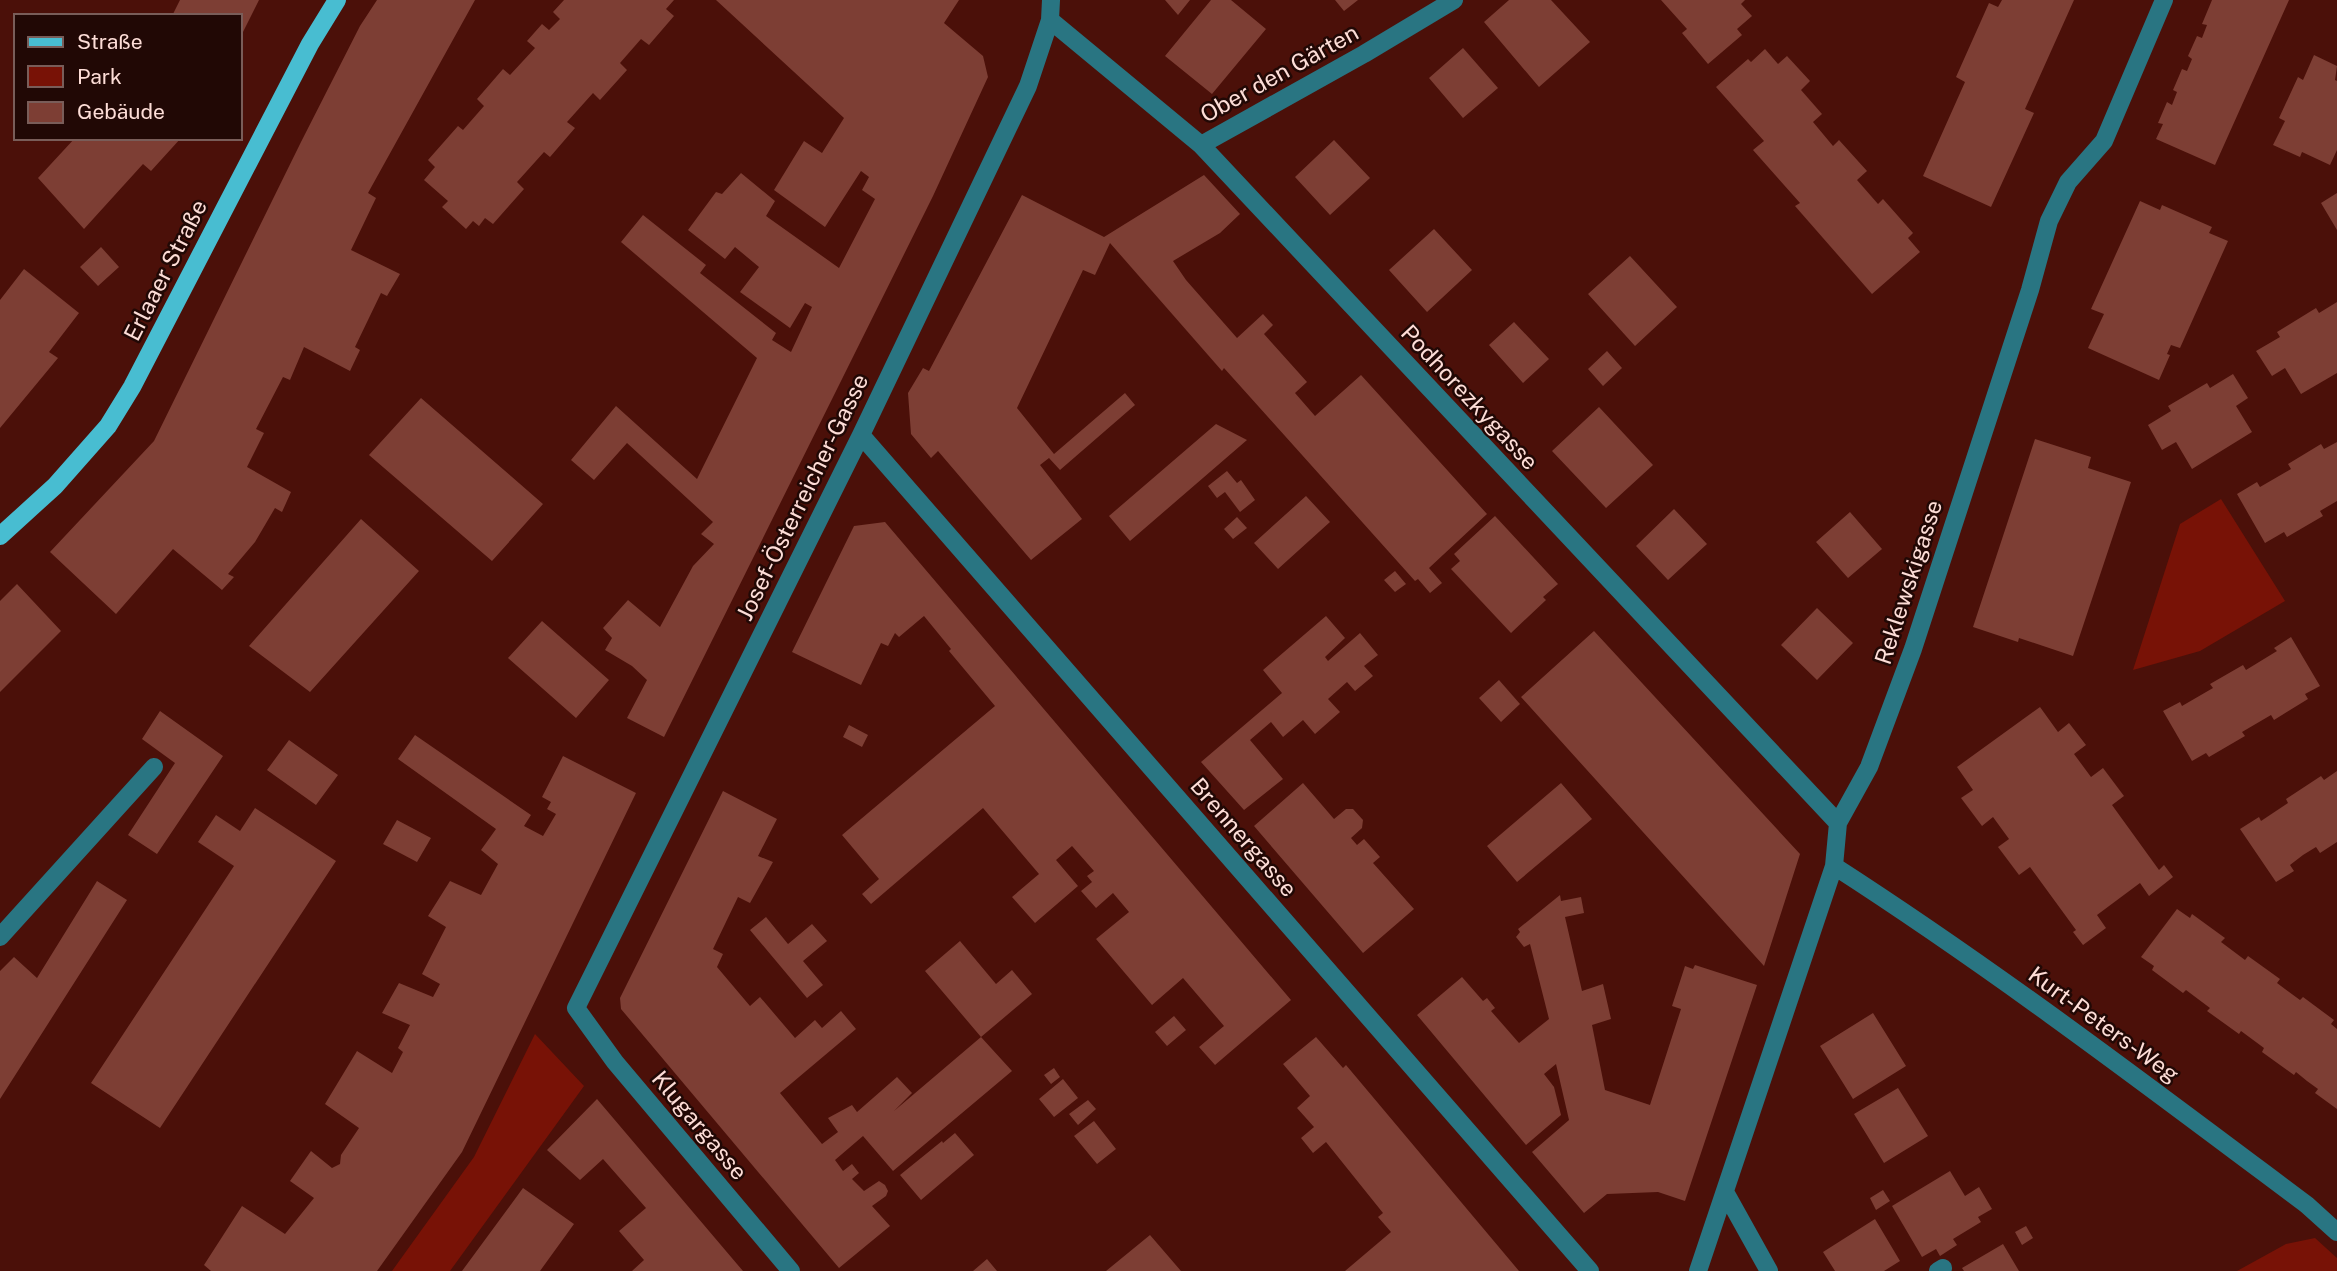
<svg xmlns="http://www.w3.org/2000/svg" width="2337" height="1271" font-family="'Public Sans',sans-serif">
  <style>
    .green { fill: #781206 }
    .building { fill: #7d3e34 }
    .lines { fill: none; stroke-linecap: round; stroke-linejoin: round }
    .minor { stroke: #297582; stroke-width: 18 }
    .major { stroke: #48bdd1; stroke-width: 18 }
    .labels { text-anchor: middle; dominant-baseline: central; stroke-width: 5; stroke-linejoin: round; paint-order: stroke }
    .street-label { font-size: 23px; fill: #fdddd7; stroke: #210805 }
  </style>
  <rect width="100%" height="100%" fill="#4b1009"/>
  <path class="green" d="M2221 499 2285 601 2200 651 2133 670 2180 524Z
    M535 1034 584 1086 450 1271H392L474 1157Z
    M2315 1238 2337 1258V1271H2237L2286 1244Z"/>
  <path class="building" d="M180 0H259L240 38V16H172Z
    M377 0H475L368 193 376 198 351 250 400 274 387 296 381 293 355 347 360 350 350 371 304 347 290 380 283 377 256 429 264 433 247 467 291 492 282 512 275 508 255 542 228 574 234 577 222 590 173 549 116 614 50 552 154 441 301 142 360 26Z
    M564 0H674L666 9 674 16 649 45 641 39 620 63 627 70 600 100 593 93 567 122 575 128 550 157 544 152 517 182 524 189 493 224 485 218 479 226 473 221 466 229 442 207 448 201 424 180 435 167 428 160 458 126 463 130 484 106 477 99 503 69 510 75 535 48 527 41 542 24 549 30 560 19 553 12Z
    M716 0H959L944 23 983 56 988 77 933 196 664 737 627 718 647 680 632 666 605 650 612 638 603 628 628 600 660 627 693 566 714 544 701 534 713 522 627 443 594 480 571 460 616 406 697 479 757 358 621 242 643 215 706 265 700 273 776 333 772 340 791 352 812 307 805 303 790 328 740 292 759 267 735 247 725 259 688 230 716 192 722 194 741 173 775 201 766 216 839 268 875 199 862 190 869 177 861 171 825 227 774 190 804 141 822 153 844 118Z
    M1165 0H1190L1178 15Z
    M1211 0H1231L1266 29 1212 94 1165 56Z
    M1335 0H1358L1344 11Z
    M1509 0H1551L1590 42 1539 87 1484 22Z
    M1661 0H1745L1741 4 1752 16 1737 29 1742 35 1708 64 1682 33 1687 29Z
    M2002 0H2074L2025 109 2034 113 1991 207 1923 176 1965 82 1956 77 1989 3 1998 7Z
    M2212 0H2289L2215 165 2156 139 2163 124 2158 123 2167 102 2172 105 2177 92 2173 90 2182 69 2187 71 2192 59 2188 56 2197 36 2202 38 2207 25 2202 24Z
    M1463 48 1498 88 1463 118 1429 78Z
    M1765 49 1778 64 1787 56 1810 81 1801 90 1822 114 1813 122 1833 146 1839 140 1867 171 1857 180 1878 204 1883 199 1913 233 1908 238 1920 252 1872 294 1795 206 1800 203 1753 150 1764 141 1716 87 1748 59 1751 62Z
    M2314 55 2337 66 2335 80 2337 81V150L2330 165 2302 152 2300 157 2273 145 2285 121 2279 118 2298 77 2303 80Z
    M75 138H181L151 171 143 164 84 229 38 178Z
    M1334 140 1370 178 1330 215 1295 177Z
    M1204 175 1240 214 1220 233 1173 261 1186 280 1237 338 1263 314 1273 325 1264 334 1307 382 1295 393 1315 416 1361 375 1487 514 1429 568 1442 583 1430 593 1418 579 1415 581 1224 368 1222 371 1110 243 1095 275 1083 270 1017 408 1054 454 1125 393 1135 405 1060 470 1049 458 1040 465 1082 519 1031 560 938 451 931 458 911 434 908 393 923 368 929 371 1022 195 1104 237Z
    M2337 193V230L2321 203Z
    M2140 201 2160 210 2162 205 2212 227 2209 233 2228 241 2180 348 2171 345 2167 354 2170 355 2159 380 2088 348 2104 314 2091 309Z
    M1434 229 1472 270 1427 312 1389 270Z
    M101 247 119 267 98 286 80 267Z
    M1630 256 1677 307 1635 346 1588 294Z
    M24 269 79 313 49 352 58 358 0 428V300Z
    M2337 302V373L2301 394 2285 368 2272 376 2256 351 2280 337 2277 332 2316 308 2319 313Z
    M1514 322 1549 359 1523 383 1489 345Z
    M1607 351 1622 368 1603 386 1588 369Z
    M2233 374 2248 398 2236 406 2252 432 2192 469 2176 442 2162 450 2148 425 2171 411 2168 406 2207 383 2210 388Z
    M421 398 543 504 492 561 369 455Z
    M1599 407 1653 465 1606 508 1552 451Z
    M1216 424 1247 440 1130 541 1109 516Z
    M2035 439 2091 457 2088 468 2131 482 2073 656 2019 638 2018 642 1973 627Z
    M2337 442V501L2320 511 2323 516 2287 537 2284 532 2265 543 2237 494 2257 482 2260 487 2291 469 2288 464 2321 444 2324 449Z
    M1227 471 1237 483 1241 480 1255 500 1240 512 1225 492 1217 498 1208 486Z
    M1306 496 1330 522 1278 569 1254 543Z
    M1674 509 1707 544 1668 580 1636 546Z
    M1850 512 1882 549 1848 578 1816 542Z
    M1495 516 1558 584 1543 597 1546 600 1511 633 1451 569 1460 561 1454 554Z
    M1237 517 1247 528 1233 539 1224 529Z
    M361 519 419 571 310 692 249 646Z
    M885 522 1291 1000 1215 1065 1199 1047 1224 1026 1183 978 1152 1005 1096 939 1129 912 1113 893 1096 908 1081 891 1092 882 1087 876 1094 871 1072 846 1056 860 1078 886 1035 923 1012 897 1039 874 983 808 871 904 862 894 879 879 842 835 995 706 949 651 951 649 924 616 899 637 895 633 888 646 881 643 861 685 792 652 854 526Z
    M1395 571 1406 584 1395 592 1384 580Z
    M17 584 61 631 0 692V601Z
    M1817 608 1853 643 1817 680 1781 645Z
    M1326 616 1345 638 1325 657 1328 661 1360 633 1378 655 1364 666 1373 676 1355 691 1347 682 1328 699 1340 712 1315 734 1303 720 1283 737 1271 722 1250 740 1283 779 1244 810 1201 762 1282 693 1263 670Z
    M542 621 609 680 576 718 508 658Z
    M1594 631 1800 854 1764 966 1521 697Z
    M2291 637 2320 686 2305 694 2308 699 2274 720 2271 715 2242 732 2245 736 2209 757 2206 753 2192 761 2163 711 2180 702 2182 706 2213 688 2210 684 2243 665 2246 670 2277 651 2274 648Z
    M1499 680 1520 704 1501 722 1479 698Z
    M2040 707 2058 732 2069 723 2086 745 2074 754 2091 777 2103 768 2124 796 2112 805 2159 870 2164 865 2173 877 2149 896 2140 883 2097 915 2106 928 2083 945 2073 932 2076 930 2030 867 2019 875 1998 847 2009 839 1993 817 1982 826 1961 798 1973 790 1957 767Z
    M160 711 223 756 157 854 128 835 175 763 142 739Z
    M849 725 868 735 862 747 843 737Z
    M415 735 531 815 524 826 543 836 556 814 547 809 551 802 542 797 563 756 636 793 462 1152 377 1271H211L204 1265 242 1206 285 1234 314 1198 290 1181 311 1151 332 1168 340 1164 341 1155 359 1128 325 1104 357 1051 392 1073 403 1052 398 1048 410 1025 382 1013 399 983 433 997 440 984 422 974 446 927 428 916 450 881 481 895 498 864 481 850 496 829 398 759Z
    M289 740 338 775 316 805 267 770Z
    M2337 771V842L2320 853 2316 847 2303 855 2290 865 2294 871 2276 882 2240 829 2259 817 2261 821 2288 803 2286 799 2321 776 2324 780Z
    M1303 783 1334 819 1346 809H1353L1363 820 1362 828 1351 838 1357 845 1364 839 1380 857 1373 863 1414 909 1363 953 1254 826Z
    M1561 783 1592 819 1517 882 1487 846Z
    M723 791 777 819 758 856 773 862 750 903 738 897 713 949 723 954 717 967 750 1006 760 997 795 1038 815 1020 822 1028 841 1011 856 1029 780 1093 822 1144 838 1132 828 1118 852 1105 857 1112 897 1077 912 1093 894 1111 981 1037 1012 1071 893 1171 863 1136 835 1160 843 1171 852 1164 859 1173 852 1179 864 1191 879 1181 885 1185 888 1191 886 1196 872 1206 890 1226 839 1268 621 1009 620 998Z
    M255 808 336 861 160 1128 91 1083 234 866 198 842 216 815 240 831Z
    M397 820 431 838 417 862 383 844Z
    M97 881 127 900 0 1099V971L14 957 37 978Z
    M1560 895 1561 901 1581 897 1584 913 1565 917 1582 991 1603 984 1611 1019 1592 1025 1605 1090 1650 1105 1681 1009 1672 1006 1685 966 1693 969 1695 965 1757 985 1685 1201 1658 1192 1607 1194 1584 1213 1532 1152 1569 1120 1556 1064 1544 1074 1554 1087 1561 1115 1526 1145 1417 1015 1462 977 1483 1001 1487 998 1495 1008 1491 1011 1519 1043 1549 1019 1530 944 1524 947 1516 937 1520 932 1518 929Z
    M2177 909 2190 918 2192 914 2225 938 2221 942 2245 960 2248 956 2280 979 2277 983 2300 1000 2303 997 2334 1020 2331 1024 2337 1029V1109L2315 1093 2318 1089 2307 1081 2296 1072 2294 1075 2262 1052 2264 1048 2241 1031 2239 1034 2207 1011 2210 1008 2186 990 2183 993 2152 970 2154 966 2141 957Z
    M766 917 788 944 812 924 827 941 803 961 823 985 807 998 750 930Z
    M960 941 996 984 1012 970 1032 994 981 1037 925 971Z
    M1873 1013 1906 1066 1853 1099 1820 1046Z
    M1174 1016 1186 1030 1167 1046 1155 1032Z
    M1316 1037 1343 1068 1346 1065 1519 1271H1345L1391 1232 1378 1217 1383 1213 1326 1142 1313 1153 1301 1138 1314 1127 1297 1108 1310 1096 1283 1064Z
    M1054 1068 1060 1077 1051 1084 1044 1075Z
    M1063 1079 1078 1098 1054 1117 1039 1099Z
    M1898 1088 1928 1136 1884 1163 1854 1114Z
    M597 1099 737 1264 743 1271H632L644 1260 619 1231 646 1208 603 1159 580 1180 547 1150Z
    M1088 1100 1096 1109 1078 1125 1069 1114Z
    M1094 1121 1116 1149 1097 1164 1074 1136Z
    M955 1133 974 1155 921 1200 900 1175 942 1141 943 1143Z
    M1950 1171 1965 1196 1979 1187 1992 1209 1978 1217 1981 1222 1953 1239 1957 1245 1940 1256 1936 1249 1922 1257 1892 1206Z
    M523 1188 574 1224 540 1271H462Z
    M1883 1190 1890 1201 1876 1210 1870 1198Z
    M1875 1219 1900 1261 1884 1271H1835L1823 1252Z
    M2026 1226 2033 1238 2022 1245 2015 1232Z
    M1150 1235 1181 1271H1106Z
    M2003 1244 2019 1271H1964L1962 1268Z
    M987 1259 997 1271H973Z"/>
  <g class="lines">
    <path class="minor" d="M1050 20 1201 145 1838 823
      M1201 145 1364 54 1454 0
      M861 435 1590 1271
      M1834 866C1997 971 2152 1089 2307 1205L2337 1232
      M0 937 154 767
      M1725 1192 1769 1271
      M791 1271 615 1062 576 1008 861 435 1028 86 1050 20 1051 0
      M1698 1271 1834 866 1838 823 1869 767 1913 649 2030 290 2049 221 2068 182 2104 141 2164 0
      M1938 1271 1943 1268"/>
    <path class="major" d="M0 536 55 486 108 426 132 387 310 44 337 0"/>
  </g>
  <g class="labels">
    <g class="street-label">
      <text transform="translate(1279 73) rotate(-29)">Ober den Gärten</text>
      <text transform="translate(165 270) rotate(-63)">Erlaaer Straße</text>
      <text transform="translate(1470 397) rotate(47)">Podhorezkygasse</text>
      <text transform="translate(802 497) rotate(-64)">Josef-Österreicher-Gasse</text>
      <text transform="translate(1908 582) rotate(-72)">Reklewskigasse</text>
      <text transform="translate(1244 837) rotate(49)">Brennergasse</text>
      <text transform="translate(2104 1024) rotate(36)">Kurt-Peters-Weg</text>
      <text transform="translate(700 1125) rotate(50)">Klugargasse</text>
    </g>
  </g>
  <rect x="14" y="14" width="228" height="126" fill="#210805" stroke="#795d59" stroke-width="2"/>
  <rect x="28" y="37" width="35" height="10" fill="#48bdd1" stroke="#795d59" stroke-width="2"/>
  <text x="77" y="49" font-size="21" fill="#fdddd7">Straße</text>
  <rect x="28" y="66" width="35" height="21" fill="#781206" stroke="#795d59" stroke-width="2"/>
  <text x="77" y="84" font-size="21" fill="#fdddd7">Park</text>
  <rect x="28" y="102" width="35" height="21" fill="#7d3e34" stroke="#795d59" stroke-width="2"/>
  <text x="77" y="119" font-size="21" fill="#fdddd7">Gebäude</text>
</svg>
